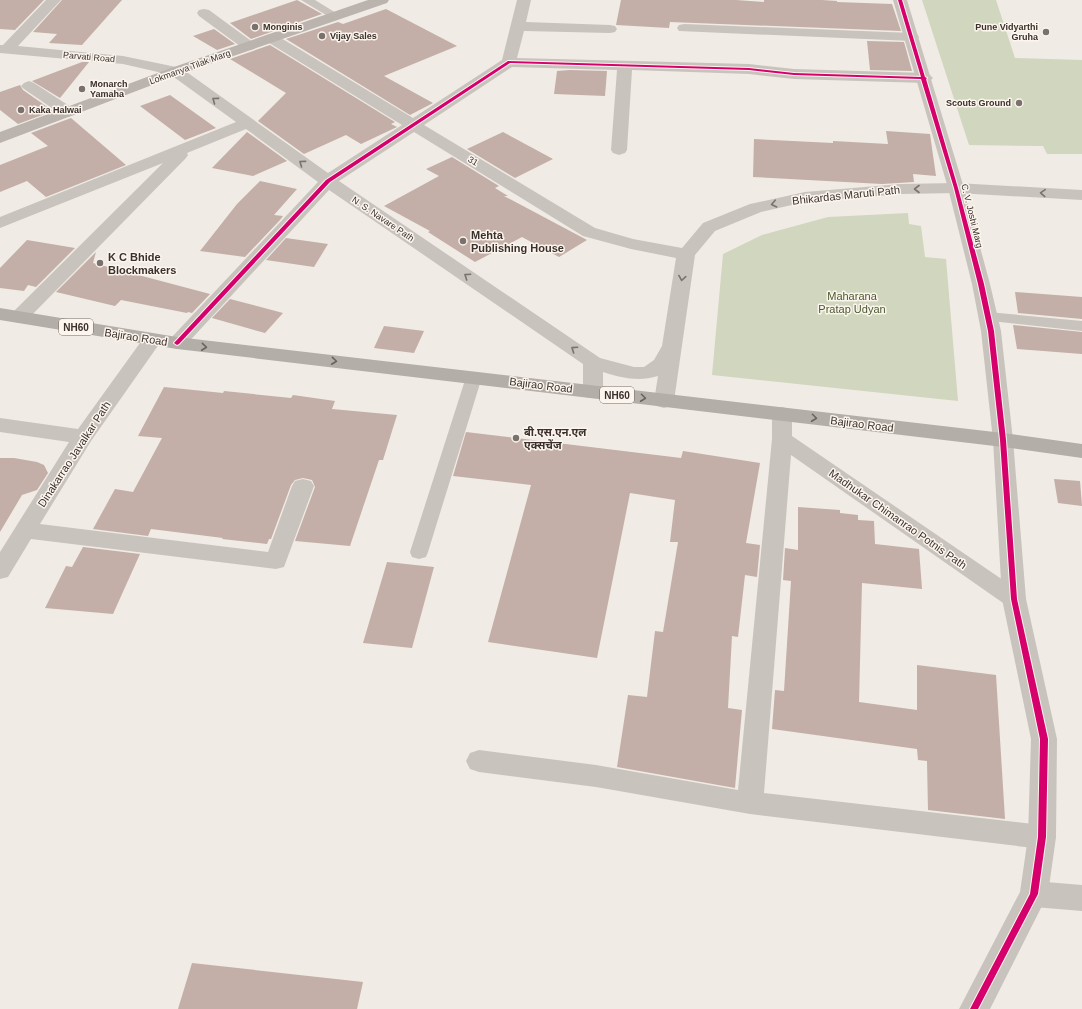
<svg xmlns="http://www.w3.org/2000/svg" width="1082" height="1009" font-family="Helvetica,'Noto Sans Devanagari',sans-serif">
  <style>
    .green { fill: #d1d6bf }
    .building { fill: #c3afa7 }
    .lines { fill: none; stroke-linecap: round; stroke-linejoin: round }
    .service { fill: #c9c3be; fill-rule: evenodd }
    .minor { fill: #c9c3be; fill-rule: evenodd }
    .tertiary { fill: #c9c3be; fill-rule: evenodd }
    .secondary { fill: #bab3ae; fill-rule: evenodd }
    .trunk { fill: #b4aea8; fill-rule: evenodd }
    .cycleway-casing { stroke: #fbf5ee; stroke-width: 2 }
    .cycleway { fill: #d6006c; fill-rule: evenodd }
    .oneway { stroke: #7b726d }
    .oneway2 { stroke: #6b625d }
    .poi-dot { fill: #7a716c; stroke: #fbf5ee; stroke-width: 1.5 }
    .labels { text-anchor: middle; dominant-baseline: central; stroke-width: 3; stroke-linejoin: round; paint-order: stroke }
    .far-poi-label { font-size: 9px; font-weight: bold; fill: #3b302b; stroke: #fbf5ee; text-anchor: start }
    .far-street-label { font-size: 9px; fill: #3b302b; stroke: #fbf5ee }
    .shield { fill: #fbf5ee; stroke: #756b66; stroke-width: 1 }
    .shield-label { font-size: 10px; font-weight: bold; fill: #3b302b }
    .street-label { font-size: 11px; fill: #3b302b; stroke: #fbf5ee }
    .poi-label { font-size: 11px; font-weight: bold; fill: #3b302b; stroke: #fbf5ee; text-anchor: start }
    .park-label { font-size: 11px; fill: #4a5a2e; stroke: #fbf5ee }
  </style>
  <rect width="100%" height="100%" fill="#f0ebe5"/>
  <path class="green" d="M922 0H996L1015 58 1082 60V154H1047L1043 146 969 145Z
    M908 213 909 224 921 226 925 257 946 259 958 401 712 375 723 254 762 235 828 217Z"/>
  <path class="building" d="M0 0H44L15 30 0 29Z
    M62 0H122L82 45 49 43 57 34 33 32Z
    M297 0 322 14 251 39 230 23Z
    M621 0H736L764 2V0H822L837 1V2L892 4 901 31 670 22 669 28 616 25Z
    M386 9 457 46 384 76 433 103 410 115 286 39 338 22 343 24Z
    M214 29 235 44 217 50 193 36Z
    M867 41 904 42 912 71 870 70Z
    M270 45 395 122 391 124 397 127 361 144 346 135 304 154 258 121 286 93 230 59Z
    M82 62H89L60 98 32 81Z
    M570 70 607 71 605 96 554 94 557 71Z
    M20 85 23 90 53 111 18 124 0 110V92Z
    M170 95 216 128 185 140 140 106Z
    M71 118 126 165 46 197 27 181 0 192V165L48 146 31 133Z
    M886 131 930 134 936 176 913 174 914 182 882 184 753 177 754 139 833 143V141L888 144Z
    M247 132 287 161 253 176 212 168Z
    M503 132 553 159 515 178 467 149Z
    M452 157 499 186 495 188 508 196H504L587 240 559 257 522 237 475 262 428 232 430 231 384 206 439 176 426 169Z
    M260 181 297 189 274 215 283 216 280 220 245 257 200 251 237 204Z
    M286 238 328 244 314 267 266 260Z
    M27 240 75 248 36 287 28 285 24 291 0 288V268Z
    M96 252 93 263 210 294 192 313 188 312 187 313 121 300 115 306 56 292Z
    M1015 292 1082 297V319L1018 313Z
    M230 299 283 313 265 333 212 318Z
    M1013 325 1082 332V354L1017 349Z
    M384 326 424 331 414 353 374 348Z
    M164 387 223 393 224 391 291 398 293 395 335 401 332 409 397 415 383 460H379L350 546 295 541 315 487 312 480 303 478 295 480 291 485 271 539H269L267 544 222 539 223 538 151 529 148 536 93 529 115 489 133 492 162 438 138 436Z
    M466 432 681 458 683 451 760 463 746 543 760 545 757 577 745 575 738 637 732 636 728 708 742 710 735 788 617 767 628 695 647 697 655 631 663 632 678 542H670L675 500 630 493 597 658 488 642 531 485 453 476Z
    M0 458H14L37 462 44 465 48 473 37 490 22 495 0 532Z
    M1054 479 1080 481 1082 506 1058 503Z
    M798 507 840 510V513L858 515V520L874 521 875 544 919 549 922 589 862 583 859 702 917 710V665L996 675 1005 819 928 810 927 761 918 760 917 749 772 729 775 690 784 691 791 581 783 580 785 548 798 550Z
    M83 547 140 554 113 614 45 608 66 566 72 567Z
    M387 562 434 567 412 648 363 643Z
    M192 963 363 982 357 1009H178Z"/>
  <g class="lines">
    <path class="service" d="M301 0H315L341 16 339 18H331Z
      M988 312 1082 321V331L982 320 980 317 982 314Z
      M474 372 480 373 482 377 428 552 426 557 419 559 412 557 410 552 466 377 468 373Z"/>
    <path class="minor" d="M46 0H61L18 46 123 56 181 68 328 173 402 125 266 41 264 38 266 35 271 34 276 35 413 118 502 60 517 0H531L526 22 610 25 615 26 617 29 615 32 610 33 524 31 517 58 749 64 794 69 925 73 930 75 933 78 930 81 925 83 794 79 749 74 632 70 627 150 625 153 619 155 613 153 611 150 617 70 512 67 424 125 595 228 633 239 682 248 703 223 750 204 805 192 901 184 956 183 1082 190V200L956 193 901 194 805 202 761 212 715 231 695 255 674 401 671 406 664 408 657 406 654 401 658 376C639 382 622 378 603 372V392L600 397 593 398 586 397 583 392V364L329 190 184 347 177 349 170 347 167 343 170 339 318 182 246 129 187 153 188 155 186 158 26 321 19 323 12 321 9 317 12 313 163 163 0 228V217L236 122 171 75 123 64 0 53V45H3ZM414 132 583 236 631 249 676 258 662 346 654 360 644 367H634L600 358 339 181Z
      M204 9 209 10 254 43 256 46 254 49 249 50 244 49 199 16 197 13 199 10Z
      M684 24 912 33 917 34 919 37 917 40 912 41 679 31 677 28 679 25Z
      M29 81 34 83 74 109 76 112 74 115 68 117 62 115 24 89 21 86 24 83Z
      M152 334 159 336 162 340 91 441 40 524 268 552 292 486 295 481 303 479 311 481 314 486 284 567 276 569 31 539 8 577 0 579V552L69 442 0 432V418L78 429 145 336Z
      M782 407 789 409 792 414V436L1022 593 1026 599 1022 605 1014 608 1006 605 791 455 764 793 1042 825 1052 829 1056 837 1052 845 1042 849 750 814 596 787 479 772 470 769 466 761 470 753 479 750 596 765 738 790 772 439V414L775 409Z
      M1034 881 1082 885V911L1034 907 1024 903 1020 894 1024 885Z"/>
    <path class="tertiary" d="M893 0H907L964 188 990 284 1001 331 1013 440 1026 599 1057 739 1056 837 1048 894 990 1009H959L1020 892 1028 837 1031 739 1002 599 993 440 981 331 972 284 948 188Z"/>
    <path class="secondary" d="M368 0H389L387 3 181 74 0 143V132L171 68Z"/>
    <path class="trunk" d="M0 308 177 337 1003 433 1082 444V458L1003 447 177 349 0 320Z"/>
    <g class="cycleway-casing">
      <path id="cycleway" d="M898 0H902L925 77 927 78 926 79 958 188 984 284 994 331 1006 440 1017 599 1048 739 1046 837 1038 894 978 1009H970L1030 894 1038 837 1040 739 1011 599 1000 440 988 331 978 284 954 188 921 79 794 75 749 70 510 63 330 182 179 344 177 345 174 343 326 180 508 61 749 68 794 73 921 77Z"/>
    </g>
    <use href="#cycleway" class="cycleway"/>
  </g>
  <defs><path id="oneway-chevron" d="M-2-3.5L2.5 0L-2 3.5" fill="none" stroke-width="1.6" stroke-linecap="round" stroke-linejoin="round"/></defs>
  <g class="oneway">
    <use href="#oneway-chevron" transform="translate(215 100) rotate(-144)"/>
    <use href="#oneway-chevron" transform="translate(302 163) rotate(-144)"/>
    <use href="#oneway-chevron" transform="translate(917 189) rotate(180)"/>
    <use href="#oneway-chevron" transform="translate(1043 193) rotate(-177)"/>
    <use href="#oneway-chevron" transform="translate(774 204) rotate(168)"/>
    <use href="#oneway-chevron" transform="translate(467 276) rotate(-146)"/>
    <use href="#oneway-chevron" transform="translate(682 278) rotate(99)"/>
    <use href="#oneway-chevron" transform="translate(574 349) rotate(-146)"/>
  </g>
  <g class="oneway2">
    <use href="#oneway-chevron" transform="translate(204 347) rotate(6)"/>
    <use href="#oneway-chevron" transform="translate(334 361) rotate(6)"/>
    <use href="#oneway-chevron" transform="translate(643 398) rotate(7)"/>
    <use href="#oneway-chevron" transform="translate(814 418) rotate(7)"/>
  </g>
  <g class="poi-dot">
    <circle cx="255" cy="27" r="4"/>
    <circle cx="1046" cy="32" r="4"/>
    <circle cx="322" cy="36" r="4"/>
    <circle cx="82" cy="89" r="4"/>
    <circle cx="1019" cy="103" r="4"/>
    <circle cx="21" cy="110" r="4"/>
    <circle cx="463" cy="241" r="4"/>
    <circle cx="100" cy="263" r="4"/>
    <circle cx="516" cy="438" r="4"/>
  </g>
  <g class="labels">
    <g class="far-poi-label">
      <text x="263" y="27">Monginis</text>
      <text x="1038" y="27" text-anchor="end">Pune Vidyarthi<tspan x="1038" dy="10">Gruha</tspan></text>
      <text x="330" y="36">Vijay Sales</text>
      <text x="90" y="84">Monarch<tspan x="90" dy="10">Yamaha</tspan></text>
      <text x="1011" y="103" text-anchor="end">Scouts Ground</text>
      <text x="29" y="110">Kaka Halwai</text>
    </g>
    <g class="far-street-label">
      <text transform="translate(89 57) rotate(5)">Parvati Road</text>
      <text transform="translate(190 67) rotate(-20)">Lokmanya Tilak Marg</text>
      <text transform="translate(473 161) rotate(31)">31</text>
      <text transform="translate(972 216) rotate(76)">C. V. Joshi Marg</text>
      <text transform="translate(383 219) rotate(34)">N. S. Navare Path</text>
    </g>
    <g class="shield">
      <rect x="59" y="319" width="34" height="16" rx="3"/>
      <rect x="600" y="387" width="34" height="16" rx="3"/>
    </g>
    <g class="shield-label">
      <text x="76" y="327">NH60</text>
      <text x="617" y="395">NH60</text>
    </g>
    <g class="street-label">
      <text transform="translate(846 195) rotate(-6)">Bhikardas Maruti Path</text>
      <text transform="translate(136 337) rotate(9)">Bajirao Road</text>
      <text transform="translate(541 385) rotate(7)">Bajirao Road</text>
      <text transform="translate(862 424) rotate(7)">Bajirao Road</text>
      <text transform="translate(74 454) rotate(-57)">Dinakarrao Javalkar Path</text>
      <text transform="translate(898 519) rotate(35)">Madhukar Chimanrao Potnis Path</text>
    </g>
    <g class="poi-label">
      <text x="471" y="235">Mehta<tspan x="471" dy="13">Publishing House</tspan></text>
      <text x="108" y="257">K C Bhide<tspan x="108" dy="13">Blockmakers</tspan></text>
      <text x="524" y="432">बी.एस.एन.एल<tspan x="524" dy="13">एक्सचेंज</tspan></text>
    </g>
    <g class="park-label">
      <text x="852" y="296">Maharana<tspan x="852" dy="13">Pratap Udyan</tspan></text>
    </g>
  </g>
</svg>
